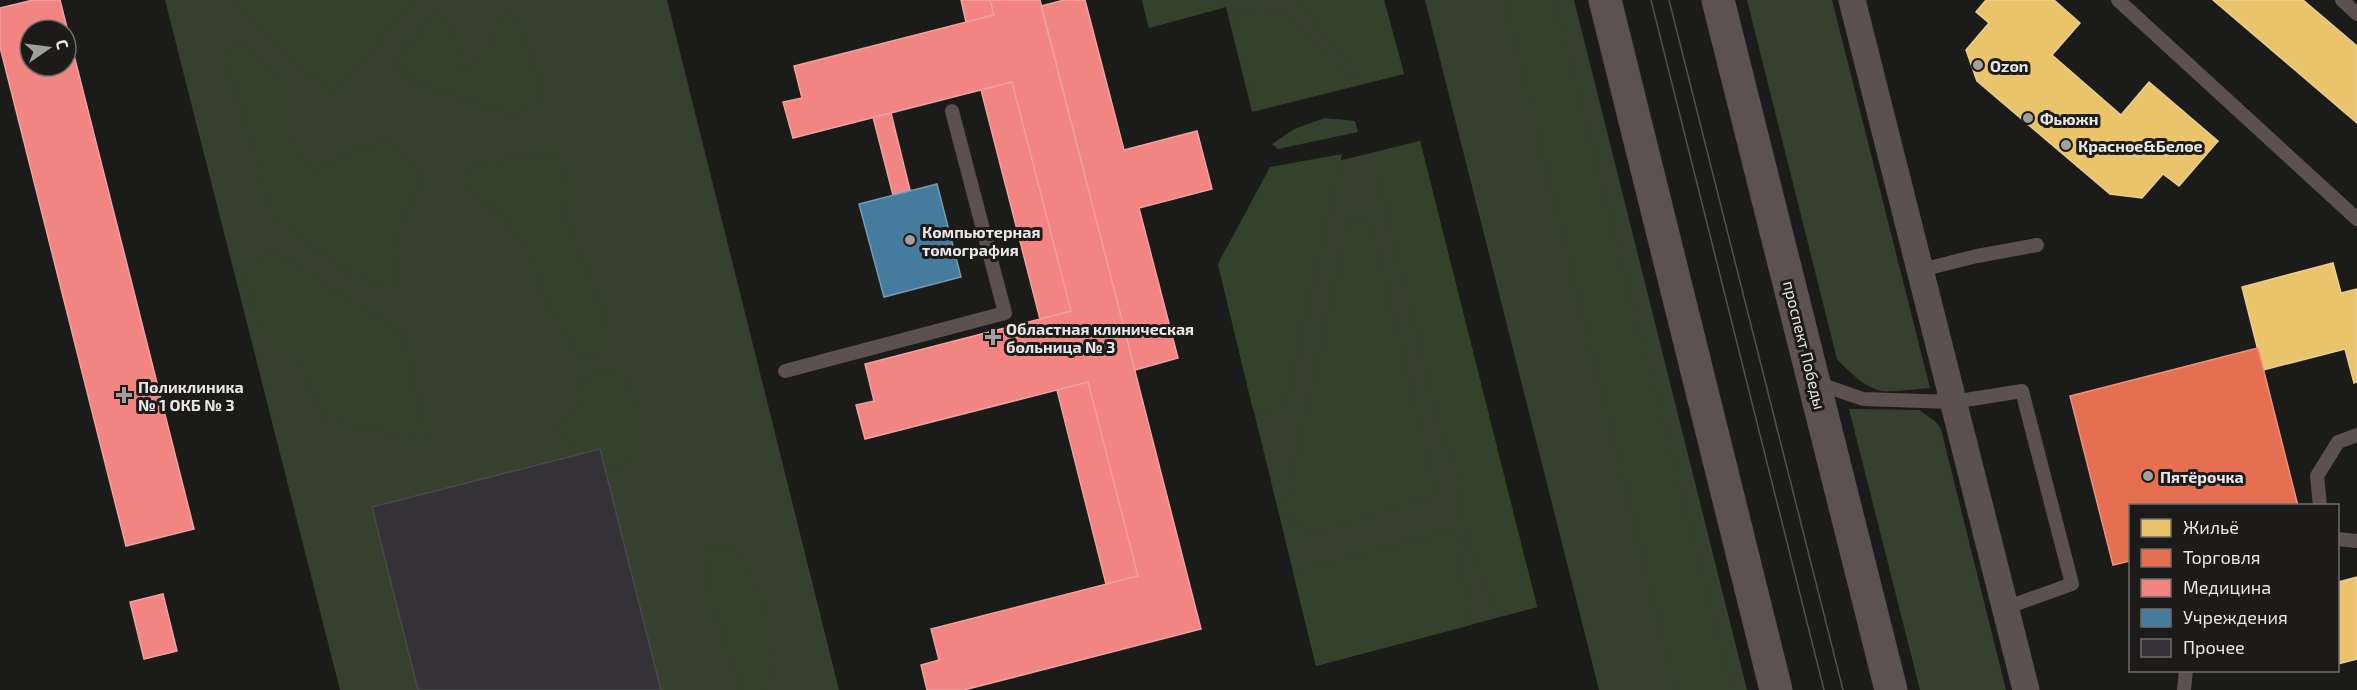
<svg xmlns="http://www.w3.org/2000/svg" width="2357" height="690" font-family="'Exo 2',sans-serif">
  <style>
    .green { fill: #35402f }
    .forest { fill: #33432b }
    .homes { fill: #e9c46a; stroke: #e9ce8f; stroke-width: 1.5 }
    .shops { fill: #e76f51; stroke: #e7937e; stroke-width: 1.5 }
    .health { fill: #f28482; stroke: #efa2a0; stroke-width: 1.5; fill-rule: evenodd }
    .public { fill: #457b9d; stroke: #769bb3; stroke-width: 1.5 }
    .building { fill: #343237; stroke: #4a4a4a; stroke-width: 1.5 }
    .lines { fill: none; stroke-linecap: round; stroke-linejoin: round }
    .service { stroke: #5c514f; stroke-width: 14 }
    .minor { stroke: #5c514f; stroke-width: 27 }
    .primary { stroke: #5c5250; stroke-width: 33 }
    .tram { stroke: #575251; stroke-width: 1.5 }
    .poi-dot { fill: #a0a09f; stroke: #1c1b19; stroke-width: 2 }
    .labels { text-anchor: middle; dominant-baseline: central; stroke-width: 6; stroke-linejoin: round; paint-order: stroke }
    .poi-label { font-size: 16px; font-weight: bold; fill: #e8e7e6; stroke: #1c1b19; text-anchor: start }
    .street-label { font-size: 16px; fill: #e8e7e6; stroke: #1c1b19 }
  </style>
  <rect width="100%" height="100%" fill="#1b1b1a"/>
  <path class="green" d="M165 0H667L839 690H340Z
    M1142 0H1384L1404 74 1252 112 1226 7 1149 28Z
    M1425 0H1574L1747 690H1599Z
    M1747 0H1832L1930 388C1915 389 1898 392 1883 391 1866 389 1848 371 1837 359Z
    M1420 141 1537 607 1316 666 1218 264 1265 179Z
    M1849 409 1919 410 1935 421 1941 429 2006 690H1920Z"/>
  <path class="forest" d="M237 0H415L333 95 235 3Z
    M1142 0H1215L1218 9 1149 28Z
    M1296 0H1383L1387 11 1404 74 1365 83Z
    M1505 0H1554L1732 690H1676Z
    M1231 8 1289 16 1354 86 1257 110Z
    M509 12 522 33 544 94 516 117 417 84 393 61 437 13 455 35 460 72 492 51 498 17Z
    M240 41 283 80V134L317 171 351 152 387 141 424 179 400 221 395 289 351 274 273 218 225 54Z
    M1325 118 1355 121 1358 132 1278 149 1272 144 1294 129Z
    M1420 141 1537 607 1499 617 1465 533 1459 475 1443 439 1372 153Z
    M557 151 569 185 566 219 612 335 602 355 579 356 548 305 529 251 503 216 461 185 475 165Z
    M1342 154 1284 411 1253 410 1218 264 1270 167Z
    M1369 217 1436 494 1307 535 1284 511 1349 220Z
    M271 249 404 335 427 441 325 418 297 356 261 332 244 271Z
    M606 369 627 380 635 409 642 451 614 470 586 454 557 431 577 405 578 384Z
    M1455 530 1471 625 1316 666 1293 572Z
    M706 544 740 554 766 610 770 682 762 690H744L712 603Z"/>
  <path class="homes" d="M1986 0H2054L2080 23 2052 55 2121 115 2149 82 2218 141 2179 186 2163 174 2142 198 2110 194 1977 81 1966 50 1989 23 1976 12Z
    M2213 0H2303L2357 46V123Z
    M2333 263 2341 293 2357 289V382L2354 383 2345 349 2263 370 2242 287Z
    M2357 577V659L2338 664V582Z"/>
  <path class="shops" d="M2258 348 2298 506H2130V561L2113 565 2070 396Z"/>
  <path class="health" d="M33 0H60L194 529 126 546 0 47V8ZM30 30H66V66H30Z
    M961 0H990L994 15 966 22Z
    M990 0H1040L1201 629 964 690H927L921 665 939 660 931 629 1138 576 1088 382 865 439 856 405 874 401 865 364 1071 311 1012 82 793 138 783 102 802 98 794 66 994 15Z
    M1064 0H1085L1124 150 1197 131 1212 189 1139 208 1178 358 1135 370 1041 6Z
    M1012 82 1071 311 1040 319 981 90Z
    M891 113 910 190 893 195 873 117Z
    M1088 382 1138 576 1106 584 1057 390Z
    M163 594 177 651 144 659 130 602Z"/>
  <path class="public" d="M937 184 961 277 884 297 859 204Z"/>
  <path class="building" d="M600 449 661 690H418L372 507Z"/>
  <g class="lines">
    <path class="service" d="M2118 0 2357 219
      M2342 0 2357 14
      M1921 270 1977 256 2037 245
      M785 371 1005 313 952 111
      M1817 383 1863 399 1953 402 2022 391 2072 584 2005 608
      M2320 506 2317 476 2338 442 2357 435
      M2338 539 2357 541
      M2184 690 2186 670"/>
    <path class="minor" d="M1852 0 2026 690"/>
    <path class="primary" d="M1605 0 1776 690
      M1718 0 1891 690"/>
    <path class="tram" d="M1651 0 1824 690
      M1669 0 1843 690"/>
  </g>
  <g class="poi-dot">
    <circle cx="1978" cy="65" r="6"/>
    <circle cx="2028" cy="118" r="6"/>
    <circle cx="2066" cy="145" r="6"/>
    <circle cx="910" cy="240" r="6"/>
    <path d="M990 328h6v6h6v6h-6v6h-6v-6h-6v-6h6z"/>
    <path d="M121 386h6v6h6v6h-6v6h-6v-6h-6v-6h6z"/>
    <circle cx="2148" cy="476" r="6"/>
  </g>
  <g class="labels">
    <g class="poi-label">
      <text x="1990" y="65">Ozon</text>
      <text x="2040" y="118">Фьюжн</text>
      <text x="2078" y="145">Красное&amp;Белое</text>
      <text x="922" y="231">Компьютерная<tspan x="922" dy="18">томография</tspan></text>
      <text x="1006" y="328">Областная клиническая<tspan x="1006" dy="18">больница № 3</tspan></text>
      <text x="138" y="386">Поликлиника<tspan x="138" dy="18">№ 1 ОКБ № 3</tspan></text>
      <text x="2160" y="476">Пятёрочка</text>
    </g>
    <g class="street-label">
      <text transform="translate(1805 345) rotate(76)">проспект Победы</text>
    </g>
  </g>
  <rect x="2129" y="504" width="210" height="168" fill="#1c1b19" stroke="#6e6d6b" stroke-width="1.5"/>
  <rect x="2141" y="519" width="30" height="18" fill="#e9c46a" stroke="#6e6d6b" stroke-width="1.5"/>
  <text x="2183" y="534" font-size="18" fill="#e8e7e6">Жильё</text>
  <rect x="2141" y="549" width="30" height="18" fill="#e76f51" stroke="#6e6d6b" stroke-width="1.5"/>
  <text x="2183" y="564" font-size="18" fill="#e8e7e6">Торговля</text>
  <rect x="2141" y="579" width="30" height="18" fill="#f28482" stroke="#6e6d6b" stroke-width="1.5"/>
  <text x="2183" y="594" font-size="18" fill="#e8e7e6">Медицина</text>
  <rect x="2141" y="609" width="30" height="18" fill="#457b9d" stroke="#6e6d6b" stroke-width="1.5"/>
  <text x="2183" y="624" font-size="18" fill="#e8e7e6">Учреждения</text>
  <rect x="2141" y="639" width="30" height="18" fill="#343237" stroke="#6e6d6b" stroke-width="1.5"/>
  <text x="2183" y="654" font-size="18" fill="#e8e7e6">Прочее</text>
  <g transform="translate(48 48) rotate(76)"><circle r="28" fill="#1c1b19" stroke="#6e6d6b" stroke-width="1.5"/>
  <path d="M0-4.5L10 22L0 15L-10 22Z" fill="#a0a09f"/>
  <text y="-9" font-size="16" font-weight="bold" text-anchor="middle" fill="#e8e7e6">С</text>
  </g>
</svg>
